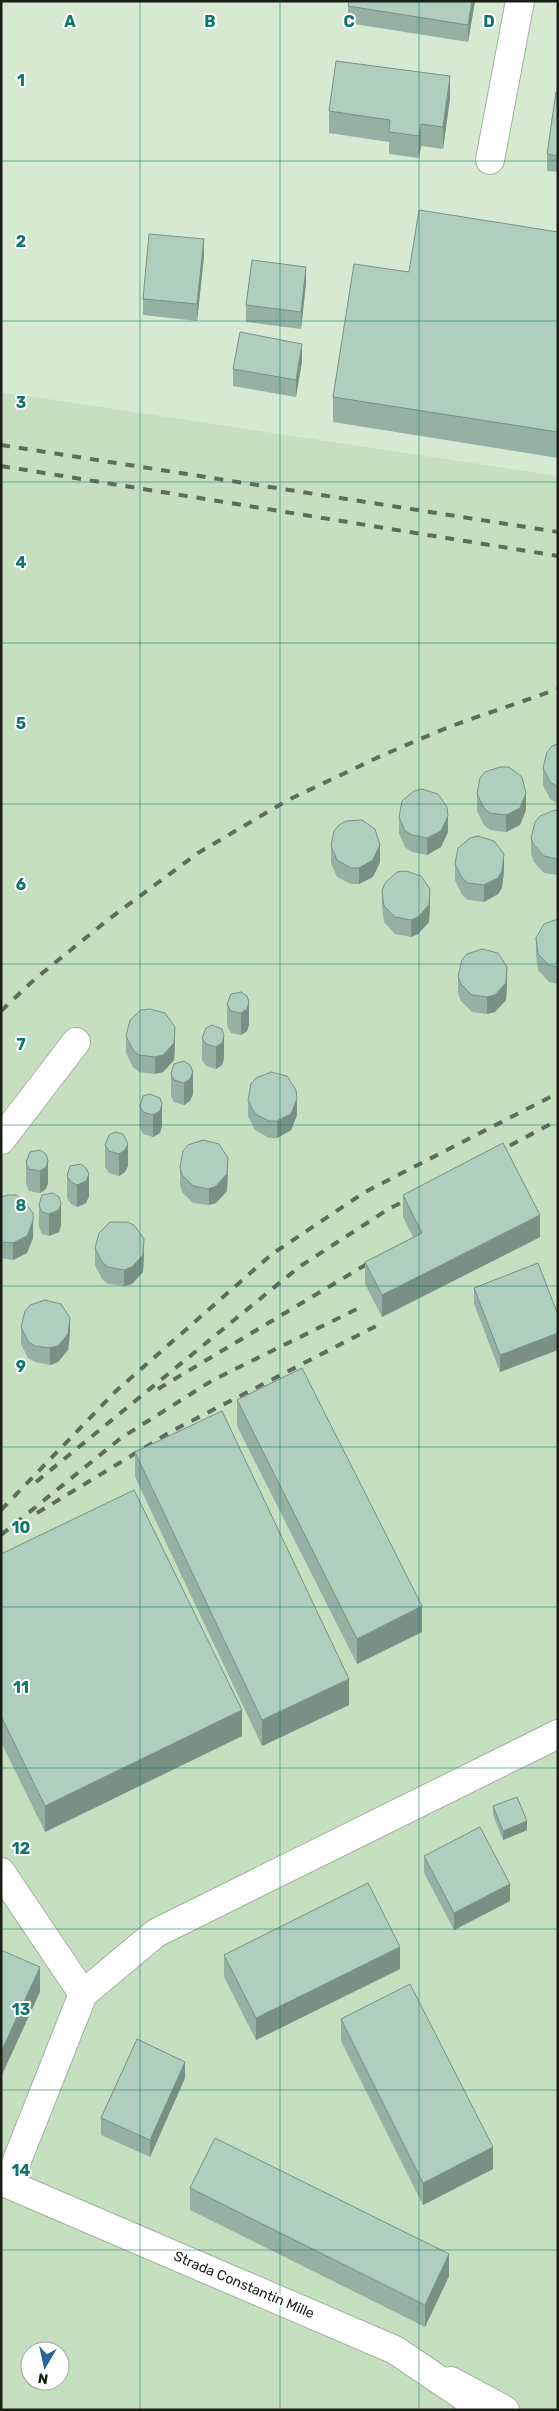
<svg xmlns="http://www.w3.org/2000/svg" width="559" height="2411" font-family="Rubik,sans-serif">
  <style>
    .built { fill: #c5dfc0; fill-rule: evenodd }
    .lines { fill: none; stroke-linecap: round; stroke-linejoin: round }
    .minor-casing { stroke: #a0b49b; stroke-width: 30 }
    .major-casing { stroke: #a0b49b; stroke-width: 30 }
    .minor { stroke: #fff; stroke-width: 28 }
    .major { stroke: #fff; stroke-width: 28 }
    .rail { stroke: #5f6c5c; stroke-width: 4; stroke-dasharray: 9 9; stroke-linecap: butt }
    .wall { fill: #96b1a3 }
    .shaded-wall { fill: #7a9084 }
    .building { fill: #afcebd; stroke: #7a9084 }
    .grid { fill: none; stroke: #0f766e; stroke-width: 1; stroke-opacity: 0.55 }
    .labels { text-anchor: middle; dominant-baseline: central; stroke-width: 4; stroke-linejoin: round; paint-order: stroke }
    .street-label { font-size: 14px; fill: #182016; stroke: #fff }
    .grid-label { font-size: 16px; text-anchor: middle; font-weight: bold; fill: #0f766e; stroke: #fff; stroke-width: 4; stroke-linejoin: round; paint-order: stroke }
  </style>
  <rect width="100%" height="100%" fill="#d5ead0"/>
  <path class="built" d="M1 392 558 476V2410H1ZM30 2351H60V2381H30Z"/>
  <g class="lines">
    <g class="minor-casing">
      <path id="minor" d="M490 160 520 1
        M1 1140 76 1042
        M1 1872 83 1994
        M8 2183 83 1994 156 1933 558 1734
        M451 2381 505 2410"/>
    </g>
    <g class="major-casing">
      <path id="major" d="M1 2181 395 2350 466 2398 475 2410"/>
    </g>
    <use href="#minor" class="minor"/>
    <use href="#major" class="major"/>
    <path class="rail" d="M1 445 558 532
      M1 466 558 556
      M1 1011 35 979 109 919 198 853 288 800 383 755 451 726 558 689
      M494 1154 558 1120
      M158 1389 377 1258
      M36 1482 299 1267 387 1210 414 1196
      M1 1510 116 1391 272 1254 365 1192 558 1093
      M37 1513 172 1431 376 1326
      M1 1535 121 1438 213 1380 363 1306"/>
  </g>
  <path class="wall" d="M349 1H475L468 42 348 23V6Z
    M558 92V172L547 171V154Z
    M450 98 443 149 421 146 419 158 389 154V142L329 133V111Z
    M558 232V458L333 422V397L409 272Z
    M204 256 197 321 143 315V299Z
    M306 283 301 329 246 322V305Z
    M302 361 296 397 233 386V369Z
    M558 744V804L550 799 543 785V768Z
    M477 794 526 810 520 825 506 832 490 830 484 825 477 811Z
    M558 811V875L544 873 534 862 531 854V838Z
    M399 817 448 832 441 847 427 855 412 852 405 847 399 833Z
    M331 846 380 862 373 877 359 884H351L337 877 331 863Z
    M455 864 504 871 502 888 498 894 484 902 468 900 462 895 455 880Z
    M382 891 430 906 429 922 418 934 411 937 395 934 384 922 382 907Z
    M558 919V984H557L549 982 538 970 536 955V938Z
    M458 976 507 984 506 1000 495 1012 487 1014 472 1012 461 1001 458 993Z
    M231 994 249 1024 247 1031 241 1035 231 1033 227 1026V1004Z
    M206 1028 224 1058 222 1065 216 1069 206 1066 202 1060V1038Z
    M126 1036 175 1044 174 1060 163 1072 155 1074 139 1072 133 1067 126 1053Z
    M174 1064 193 1094 190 1101 184 1105 174 1102 171 1096V1074Z
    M143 1096 162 1126 160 1133 153 1137 143 1134 140 1128V1106Z
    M248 1100 297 1115 291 1130 277 1138H269L255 1130 248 1116Z
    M109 1135 128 1166 125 1172 119 1176 109 1173 105 1167V1145Z
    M30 1152 48 1183 46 1189 40 1193 29 1191 26 1184V1162Z
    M180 1167 228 1175 227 1191 216 1203 209 1205 193 1203 182 1192 180 1184Z
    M67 1176 89 1196 86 1203 77 1207 71 1204 67 1198Z
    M403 1195 540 1237 382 1317 365 1284V1262L413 1237 403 1217Z
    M1 1197 33 1238 27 1253 13 1260 1 1258Z
    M39 1205 61 1225 59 1232 49 1236 42 1234 39 1227Z
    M95 1248 144 1255 143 1272 132 1284 124 1286 108 1284 102 1279 95 1265Z
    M538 1263 500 1372 474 1304V1288Z
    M21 1327 70 1334 68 1350 58 1362 50 1365 35 1362 28 1358 21 1344Z
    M237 1400 422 1632 357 1664 237 1426Z
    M135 1452 349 1705 262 1746 135 1477Z
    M1 1554 242 1736 45 1832 1 1742Z
    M493 1806 527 1830 503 1840 493 1815Z
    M424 1856 510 1901 454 1930 424 1873Z
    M224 1955 400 1969 256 2040 224 1977Z
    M341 2019 493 2169 423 2205 341 2041Z
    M185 2078 150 2157 101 2135V2118Z
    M190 2188 449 2276 425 2327 190 2210Z"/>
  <path class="shaded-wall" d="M472 1H475L468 42V25Z
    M450 76V98L443 149V127Z
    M421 124V146L419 158V136Z
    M204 239V256L197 321V304Z
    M306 267V283L301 329V312Z
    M302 344V361L296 397V380Z
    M526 793V810L520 825 506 832V815Z
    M448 816V832L441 847 427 855V838Z
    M380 845V862L373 877 359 884V868Z
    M504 854V871L502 888 498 894 484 902V885Z
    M430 889V906L429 922 418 934 411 937V920Z
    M507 967V984L506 1000 495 1012 487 1014V997Z
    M249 1002V1024L247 1031 241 1035V1013Z
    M175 1027V1044L174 1060 163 1072 155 1074V1057Z
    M224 1036V1058L222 1065 216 1069V1047Z
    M193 1072V1094L190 1101 184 1105V1083Z
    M297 1099V1115L291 1130 277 1138V1121Z
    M162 1104V1126L160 1133 153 1137V1115Z
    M128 1144V1166L125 1172 119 1176V1154Z
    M228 1158 227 1191 216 1203 209 1205V1189Z
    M48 1161V1183L46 1189 40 1193V1171Z
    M89 1174V1196L86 1203 77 1207V1185Z
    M61 1203V1225L59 1232 49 1236V1214Z
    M540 1215V1237L382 1317V1295Z
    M33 1221V1238L27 1253 13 1260V1243Z
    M144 1239V1255L143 1272 132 1284 124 1286V1270Z
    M70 1318V1334L68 1350 58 1362 50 1365V1348Z
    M558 1333V1350L500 1372V1355Z
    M422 1606V1632L357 1664V1639Z
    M349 1679V1705L262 1746V1720Z
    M242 1710V1736L45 1832V1806Z
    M527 1821V1830L503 1840V1831Z
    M510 1884V1901L454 1930V1913Z
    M400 1947V1969L256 2040V2018Z
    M40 1967V1992L1 2077V2052Z
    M185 2062V2078L150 2157V2140Z
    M493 2147V2169L423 2205V2183Z
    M449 2254V2276L425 2327V2305Z"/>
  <path class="building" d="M349 1H472L468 25 348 6Z
    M336 61 450 76 443 127 421 124 419 136 389 132 390 120 329 111Z
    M556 92H558V156L547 154Z
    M419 210 558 232V432L333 397 354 264 409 272Z
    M149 234 204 239 197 304 143 299Z
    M252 260 306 267 301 312 246 305Z
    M240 332 302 344 296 380 233 369Z
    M558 744V787L550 782 543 768 547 752 552 746Z
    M500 767H509L522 777 526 793 520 808 506 815 490 813 484 808 477 794 480 778 485 772Z
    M422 789 438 794 447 807 448 816 441 831 427 838 412 835 405 831 399 817 402 801 414 791Z
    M555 810 558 811V859L544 856 534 845 531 838 535 822 540 816Z
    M362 820 375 829 380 845 373 860 359 868H351L337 860 331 846 334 831 339 825 346 821Z
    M478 836 494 841 504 854 502 871 498 878 484 885 468 883 462 878 455 864 458 848 470 838Z
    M406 871 421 876 430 889 429 905 418 917 411 920 395 917 384 906 382 891 385 883 397 872Z
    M558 919V967H557L549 965 538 954 536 938 544 924Z
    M482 949 498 953 507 967 506 983 495 995 487 997 472 995 461 984 458 976 462 960 467 954Z
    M241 992 247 996 249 1002 247 1009 241 1013 231 1011 227 1004 231 994Z
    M150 1009 165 1013 175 1027 174 1043 163 1055 155 1057 139 1055 133 1050 126 1036 130 1020 141 1010Z
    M212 1025 222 1029 224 1036 222 1043 216 1047 206 1044 202 1038 206 1028Z
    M184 1061 190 1065 193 1072 190 1079 184 1083 174 1080 171 1074 174 1064Z
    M271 1072 287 1076 296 1090 297 1099 291 1114 277 1121H269L255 1114 248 1100 251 1084 256 1078Z
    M150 1094 160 1098 162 1104 160 1111 153 1115 143 1112 140 1106 143 1096Z
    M115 1132 123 1134 128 1144 125 1150 119 1154 109 1151 105 1145 109 1135Z
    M203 1140 219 1144 228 1158 227 1174 216 1186 209 1189 193 1186 182 1175 180 1167 183 1151 188 1145Z
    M503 1143 540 1215 382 1295 365 1262 422 1233 403 1195Z
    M40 1150 46 1154 48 1161 46 1167 40 1171 29 1169 26 1162 30 1152Z
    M81 1164 86 1168 89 1174 86 1181 77 1185 71 1182 67 1176 70 1166Z
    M53 1193 59 1197 61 1203 59 1210 49 1214 42 1212 39 1205 42 1195Z
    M8 1195H16L23 1200 33 1213V1221L27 1236 13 1243 1 1242V1197Z
    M110 1222H127L134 1225 144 1239 143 1255 132 1267 124 1270 108 1267 102 1262 95 1248 99 1233Z
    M538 1263 558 1315V1333L500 1355 474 1288Z
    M45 1300 61 1304 70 1318 68 1334 58 1346 50 1348 35 1346 28 1341 21 1327 25 1311 30 1305Z
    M302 1368 422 1606 357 1639 237 1400Z
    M222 1411 349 1679 262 1720 135 1452Z
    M134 1490 242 1710 45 1806 1 1716V1554Z
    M517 1797 527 1821 503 1831 493 1806Z
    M480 1827 510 1884 454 1913 424 1856Z
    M368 1883 400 1947 256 2018 224 1955Z
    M1 1950 40 1967 1 2052Z
    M410 1984 493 2147 423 2183 341 2019Z
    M137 2039 185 2062 150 2140 101 2118Z
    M215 2138 449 2254 425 2305 190 2188Z"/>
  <path class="grid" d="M140 1V2410M280 1V2410M419 1V2410M1 161H558M1 321H558M1 482H558M1 643H558M1 804H558M1 964H558M1 1125H558M1 1286H558M1 1447H558M1 1607H558M1 1768H558M1 1929H558M1 2090H558M1 2250H558"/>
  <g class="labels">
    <g class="street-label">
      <text transform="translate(244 2285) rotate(23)">Strada Constantin Mille</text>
    </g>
  </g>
  <g class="grid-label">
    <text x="70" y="27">A</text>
    <text x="210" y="27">B</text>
    <text x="349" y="27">C</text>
    <text x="489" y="27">D</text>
    <text x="21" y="86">1</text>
    <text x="21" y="247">2</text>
    <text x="21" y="408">3</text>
    <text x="21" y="568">4</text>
    <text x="21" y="729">5</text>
    <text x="21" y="890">6</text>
    <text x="21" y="1050">7</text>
    <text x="21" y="1211">8</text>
    <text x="21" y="1372">9</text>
    <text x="21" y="1533">10</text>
    <text x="21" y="1693">11</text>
    <text x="21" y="1854">12</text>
    <text x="21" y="2015">13</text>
    <text x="21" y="2176">14</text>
  </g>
  <rect width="559" height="2411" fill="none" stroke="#182016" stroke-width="5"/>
  <g transform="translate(45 2366) rotate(189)"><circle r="24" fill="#ffffff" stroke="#a3a6a2"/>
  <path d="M0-4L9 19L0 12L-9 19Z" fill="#29649c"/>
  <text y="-8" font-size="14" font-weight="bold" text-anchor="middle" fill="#182016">N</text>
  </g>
</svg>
